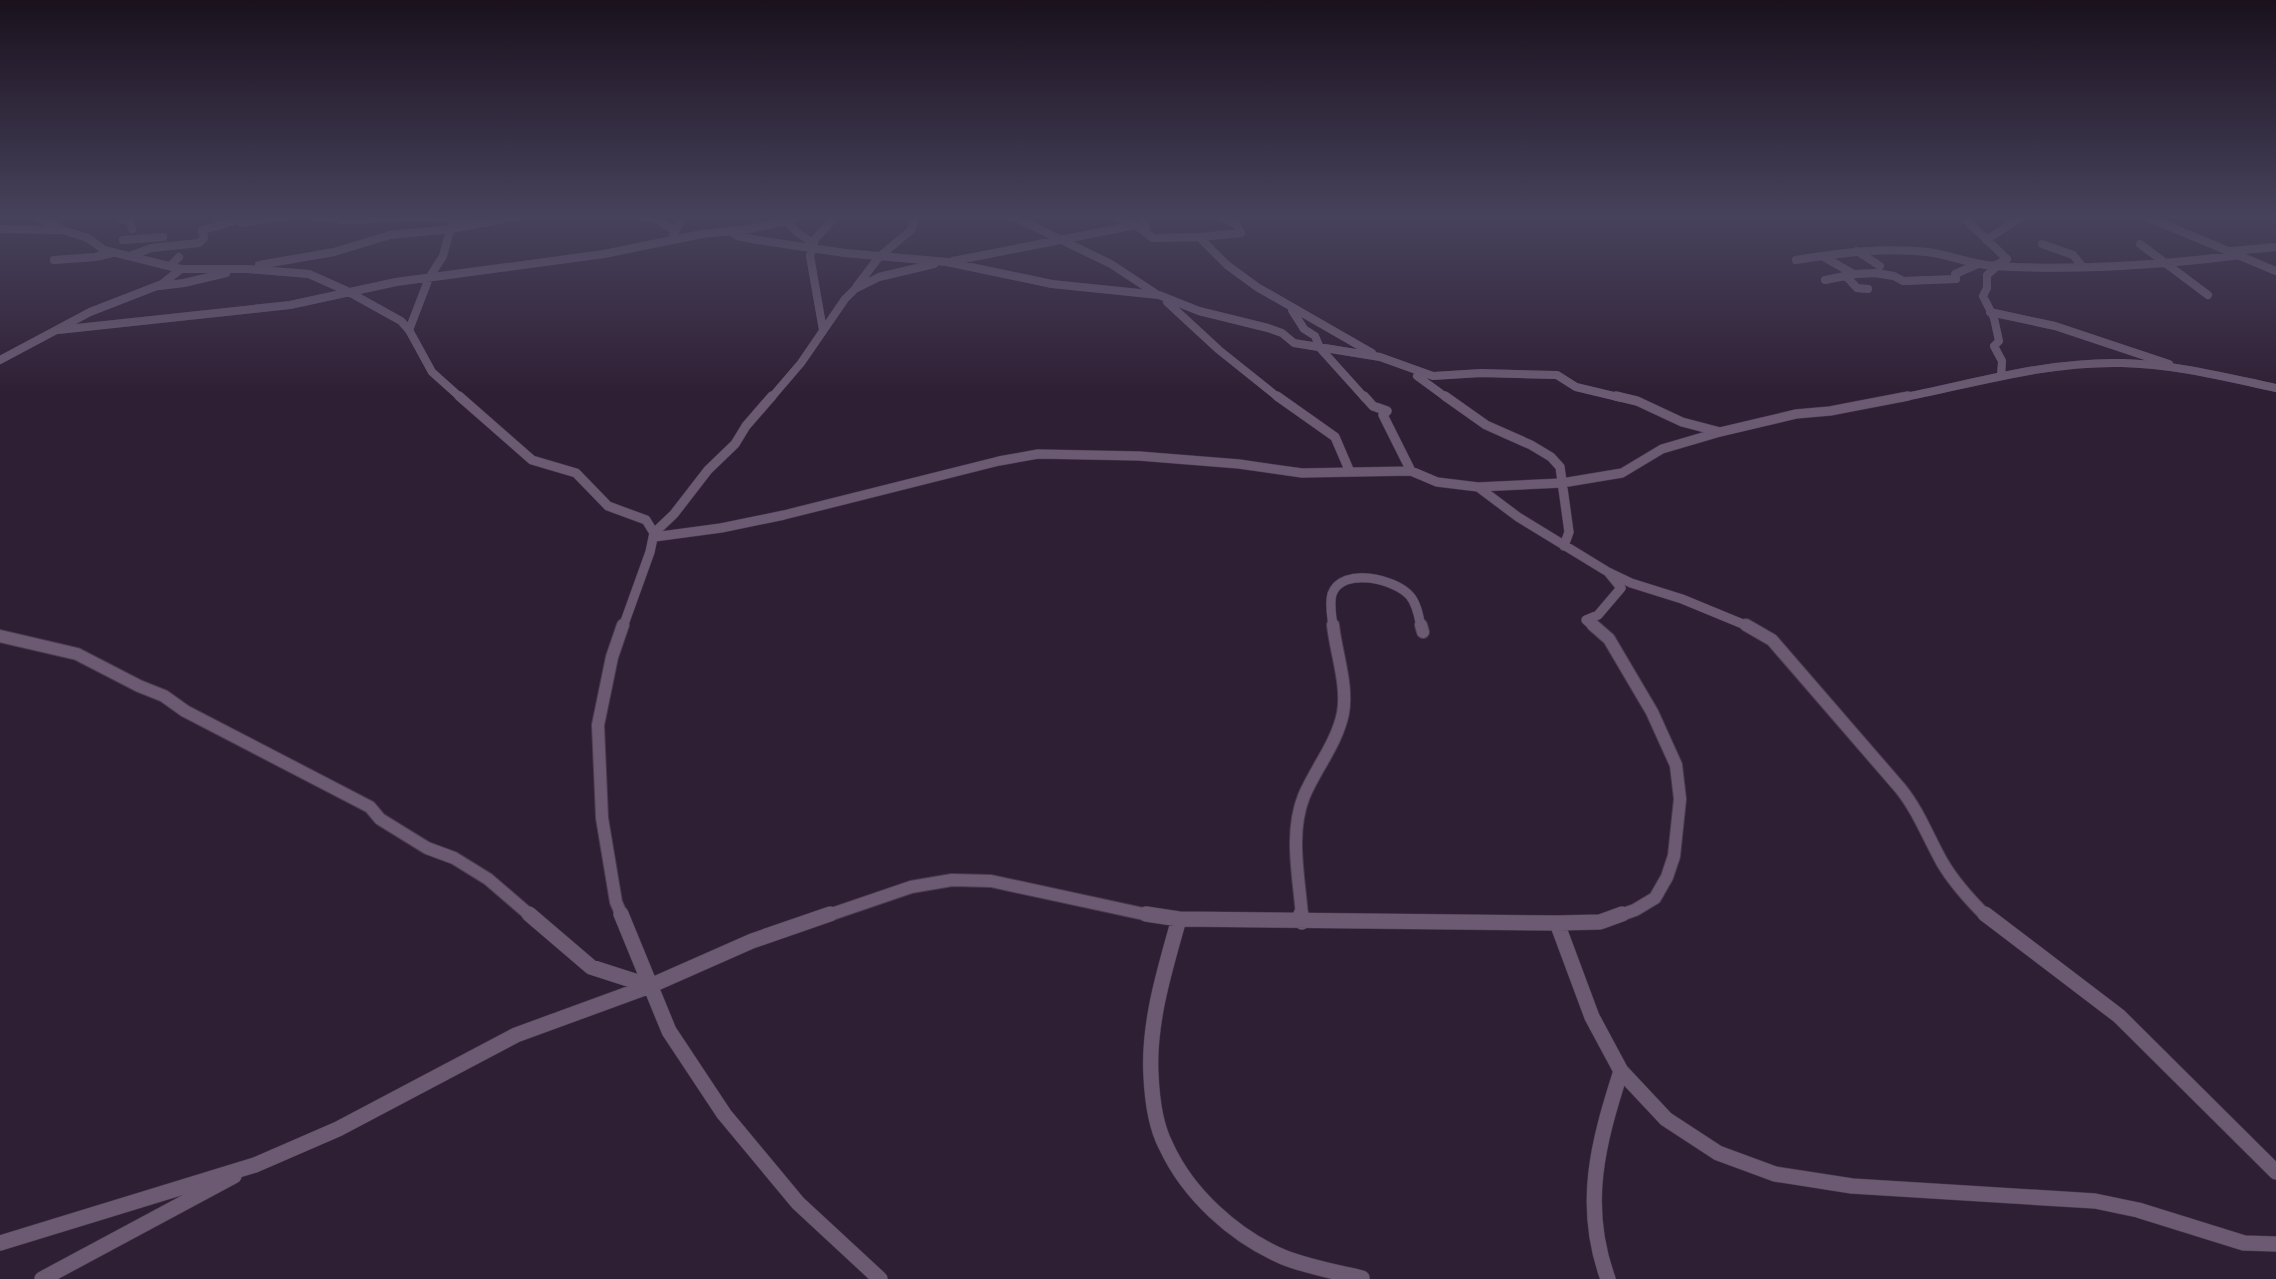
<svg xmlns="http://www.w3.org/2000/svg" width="2276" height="1279" font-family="Commissioner,sans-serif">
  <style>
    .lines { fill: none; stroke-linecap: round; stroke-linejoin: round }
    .street-far3-casing { stroke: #4a3c4e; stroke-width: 8 }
    .street-far2-casing { stroke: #4a3c4e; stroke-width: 10 }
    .street-far1-casing { stroke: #4a3c4e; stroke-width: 14 }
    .street-casing { stroke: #4a3c4e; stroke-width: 16 }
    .street-far3 { stroke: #6b5a72; stroke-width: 8 }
    .street-far2 { stroke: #6b5a72; stroke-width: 9 }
    .street-far1 { stroke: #6b5a72; stroke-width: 12 }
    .street { stroke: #6b5a72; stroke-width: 15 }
  </style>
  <rect width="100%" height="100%" fill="#2f1f34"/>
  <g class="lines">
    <g class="street-far3-casing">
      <path id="street-far3" d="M32 215 60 228
        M120 215 121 219 130 221 132 229
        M305 215 347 220 421 217 472 220
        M639 215 658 220 674 230
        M780 215 798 233 813 243
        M1010 215 1111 264 1155 293
        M1111 215 1136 225
        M1144 215 1146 231
        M1965 215 1964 218 2007 259 1994 266V269L1987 275V288L1983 296 1994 318 1999 341 1994 346 2002 361 2001 376
        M2142 215 2276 271
        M494 220 526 215
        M242 223 293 215
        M0 229 63 230 88 238 104 250 181 269H248L309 274 347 291 401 321 409 330 432 372 461 398
        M732 232 738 236 757 240 845 253 947 262 1052 284 1159 295 1199 311 1268 328 1282 333 1294 343 1380 357 1433 376 1481 373 1557 375 1576 387 1622 398
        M673 235 684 215
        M1199 237 1241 233 1236 224 1218 215
        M123 240 163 237
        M1986 240 2020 218V215
        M2042 244 2073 255 2082 266
        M2140 244 2208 295
        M1857 251 1880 266
        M2232 251 2276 247
        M130 256 151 248 199 243 204 238 202 230C220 226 235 220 252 215
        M1822 256 1852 273
        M54 260 95 257 112 253
        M1796 260C1839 253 1884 247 1928 252 1951 255 1972 265 1995 266 2077 271 2160 265 2241 255
        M953 261 1136 225 1153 238 1199 237 1227 265 1257 287 1372 353
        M259 265 334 252 390 235 451 229 500 220
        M170 266 179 257
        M1845 275 1857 288 1868 289
        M1825 280 1855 274 1875 273 1894 276 1903 281 1956 279 1955 274 1978 264
        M159 286 184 283 226 273
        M857 286 879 257 911 230 914 221 905 215
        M1167 302 1219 350 1279 398
        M1292 310 1304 329 1315 336 1320 348 1365 398
        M1990 312 2055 326 2169 364
        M58 330 290 305 396 282 604 254 702 234 749 229 788 221 804 215
        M409 330 429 278 443 256 452 223
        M823 330 810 256 815 239 837 215
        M0 360 90 312 162 284 181 269
        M1417 376 1447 398
        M771 398 801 363 845 299 855 289 879 277 934 264
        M1900 398C1973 384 2047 361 2122 363 2174 364 2225 377 2276 388"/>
    </g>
    <g class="street-far2-casing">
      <path id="street-far2" d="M459 396 532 460 576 473 608 506 646 520 654 533 650 552 623 627
        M1277 396 1335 437 1350 472
        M1364 396 1373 406 1387 411 1383 415 1411 471
        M1445 396 1486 425 1531 445 1551 457 1560 467 1569 532 1564 546
        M1616 396 1637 401 1682 422 1720 432
        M1478 487 1562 483 1622 473 1662 449 1720 432 1796 414 1830 411 1908 396
        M654 533 674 514 708 470 735 444 746 426 772 396
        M654 537 721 528 784 515 999 461 1038 454 1139 456 1239 464 1302 473 1411 471 1437 482 1478 487 1518 517 1608 572 1631 583 1682 599 1750 627
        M1333 627C1332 617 1329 604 1332 594 1342 566 1396 579 1410 596 1417 604 1419 617 1421 627
        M1594 627 1586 620 1598 615 1621 588 1608 572"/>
    </g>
    <g class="street-far1-casing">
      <path id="street-far1" d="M1421 625 1423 632
        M1593 625 1609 639 1652 712 1676 765 1680 799 1674 856 1667 877 1655 898 1635 910 1618 916
        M1746 625 1772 640 1900 788C1918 810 1928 837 1942 862 1953 881 1970 900 1986 916
        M0 636 77 654 139 686 164 696 185 711 370 807 380 819 427 848 454 858 488 879 531 916
        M622 916 616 902 602 818 598 725 612 657 623 625
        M826 916 911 887 952 880 991 881 1153 916
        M1302 916C1299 877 1289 833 1304 796 1316 768 1337 743 1343 713 1348 685 1336 653 1333 625"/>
    </g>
    <g class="street-casing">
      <path id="street" d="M529 914 591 967 650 986
        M621 914 669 1031 724 1114 798 1203 880 1279
        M1146 914 1179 919 1557 923 1600 922 1622 914
        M1301 914 1302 922
        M1985 914 2119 1016 2276 1172
        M1179 919C1165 969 1148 1023 1151 1075 1152 1099 1155 1125 1166 1146 1188 1194 1234 1236 1283 1257 1308 1267 1336 1272 1362 1278
        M1557 923 1592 1017 1621 1071 1666 1119 1718 1153 1775 1174 1852 1186 2095 1201 2138 1210 2244 1243 2276 1244
        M0 1243 255 1165 338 1129 516 1035 650 986 752 941 830 914
        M42 1279 234 1176
        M1608 1279C1581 1205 1598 1143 1621 1071"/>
    </g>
    <use href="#street-far3" class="street-far3"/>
    <use href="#street-far2" class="street-far2"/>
    <use href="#street-far1" class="street-far1"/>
    <use href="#street" class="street"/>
  </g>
  <linearGradient id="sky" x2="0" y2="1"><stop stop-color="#1a111d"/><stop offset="0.55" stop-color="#47425c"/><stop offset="1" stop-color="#47425c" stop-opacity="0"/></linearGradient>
  <rect width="2276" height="394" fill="url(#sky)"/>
</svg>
